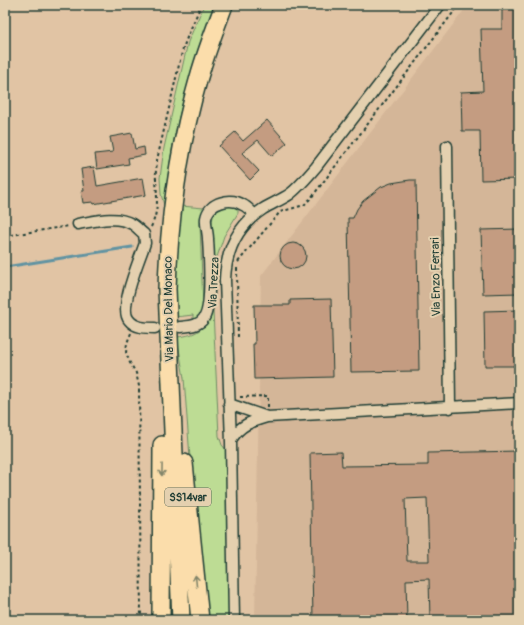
<svg xmlns="http://www.w3.org/2000/svg" width="524" height="625" font-family="Pangolin,sans-serif">
  <style>
    .built { fill: #d4b698 }
    .green { fill: #bddc94; stroke: #6e8c64 }
    .lines { fill: none; stroke-linecap: round; stroke-linejoin: round }
    .stream { stroke: #6093a2; stroke-width: 3 }
    .building { fill: #c49c81; stroke: #1f3d34; fill-rule: evenodd }
    .minor-casing { stroke: #1f3d34; stroke-width: 13 }
    .trunk-casing { stroke: #1f3d34; stroke-width: 20 }
    .path { stroke: #1f3d34; stroke-width: 2; stroke-dasharray: 3 3; stroke-linecap: butt }
    .minor { stroke: #e4d0af; stroke-width: 10 }
    .trunk { stroke: #fbddab; stroke-width: 17 }
    .oneway { stroke: #82856a }
    .labels { text-anchor: middle; dominant-baseline: central; stroke-width: 4; stroke-linejoin: round; paint-order: stroke }
    .shield { fill: #e4d0af; stroke: #5a6959; stroke-width: 1 }
    .shield-label { font-size: 11px; font-weight: bold; fill: #1f3d34 }
    .street-label { font-size: 12px; fill: #1f3d34; stroke: #e4d0af }
  </style>
  <rect width="100%" height="100%" fill="#e1c4a4"/>
  <filter id="ink" filterUnits="userSpaceOnUse"><feTurbulence type="fractalNoise" baseFrequency=".025" numOctaves="2"/><feDisplacementMap in="SourceGraphic" scale="8" xChannelSelector="R" yChannelSelector="G"/><feConvolveMatrix kernelMatrix="1 2 1 2 8 2 1 2 1" color-interpolation-filters="sRGB"/></filter>
  <g filter="url(#ink)">
    <path class="built" d="M468 5H519V620H255L261 276Z"/>
    <path class="green" d="M204 5H216C203 43 187 82 178 121 171 149 168 177 164 205L161 194 160 178 164 148 188 42Z
      M232 205 238 210V213L224 236 214 266C213 250 208 222 216 208Z
      M181 206 204 208 201 216 200 224 203 308 201 314 193 323V315L176 317 175 268Z
      M213 311 219 436 222 445 227 451 230 620H205L191 471 184 378 177 337C198 335 204 329 213 311Z
      M168 526 173 620H165Z"/>
    <g class="lines">
      <path class="stream" d="M5 267 132 247"/>
    </g>
    <path class="building" d="M502 5H519V179L481 180 480 131H462L461 92 483 91 481 29H502Z
      M267 120 287 143 272 156 258 140 242 153 259 171 250 180 219 146 235 132 243 141Z
      M132 133 135 149 144 147 145 155 128 158 129 164 97 169 95 154 113 152 110 137Z
      M94 167 97 186 143 178 146 195 93 204V202L83 203 81 191H84L81 169Z
      M410 180H416L419 371 351 372 348 218H353L357 209 363 201 381 187 391 183Z
      M519 229V293L483 294 481 230Z
      M280 256a13 13 0 1 1 26 0a13 13 0 1 1-26 0Z
      M331 299 333 377 254 379 253 344H255L254 305H290V300Z
      M519 310V366H485L484 311Z
      M519 451V620H430L429 579 406 580 407 620H313L310 453 341 452 342 466 428 465V453ZM427 498 429 561H407L405 499Z"/>
    <g class="lines">
      <g class="minor-casing">
        <path id="minor" d="M447 146 450 408
          M78 224C95 221 116 215 132 224 136 226 140 231 144 234L145 243C140 259 118 308 129 320 135 328 146 328 155 328
          M180 327C189 326 199 326 204 318 212 306 209 255 208 239 208 232 205 224 206 218 209 202 231 197 243 205 248 207 251 212 255 215
          M229 404 267 417
          M231 440C240 425 250 422 267 417L519 403
          M234 620 231 442 225 280C226 250 237 226 263 209 271 204 281 200 290 194 300 186 308 176 316 167L440 5"/>
      </g>
      <g class="trunk-casing">
        <path id="trunk" d="M184 463 200 620
          M161 620 162 445
          M181 620 167 289C169 217 179 146 199 77 206 52 215 29 224 5"/>
      </g>
      <path class="path" d="M151 227C159 210 157 198 156 179 155 173 157 166 157 160L182 52 186 40 201 5
        M5 236 69 226
        M238 262 280 212 304 205 311 198 459 5
        M237 268 238 339
        M131 333 127 343 126 353 130 363 136 373 139 386 141 620
        M240 397 268 396V408"/>
      <use href="#minor" class="minor"/>
      <use href="#trunk" class="trunk"/>
    </g>
    <defs><path id="oneway-shaft" d="M-6 0H5M1.5-3L5.5 0L1.5 3" fill="none" stroke-width="1.6" stroke-linecap="round" stroke-linejoin="round"/></defs>
    <g class="oneway">
      <use href="#oneway-shaft" transform="translate(162 470) rotate(91)"/>
      <use href="#oneway-shaft" transform="translate(196 581) rotate(-96)"/>
    </g>
  </g>
  <g class="labels">
    <rect class="shield" x="165" y="488" width="46" height="18" rx="3"/>
    <g class="shield-label">
      <text x="188" y="497">SS14var</text>
    </g>
    <g class="street-label">
      <text transform="translate(436 277) rotate(-91)">Via Enzo Ferrari</text>
      <text transform="translate(214 283) rotate(-87)">Via Trezza</text>
      <text transform="translate(169 309) rotate(-91)">Via Mario Del Monaco</text>
    </g>
  </g>
  <rect width="524" height="625" fill="none" stroke="#e4d0af" stroke-width="20"/>
  <rect x="10" y="10" width="504" height="605" fill="none" stroke="#1f3d34" stroke-width="1.5" filter="url(#ink)"/>
</svg>
